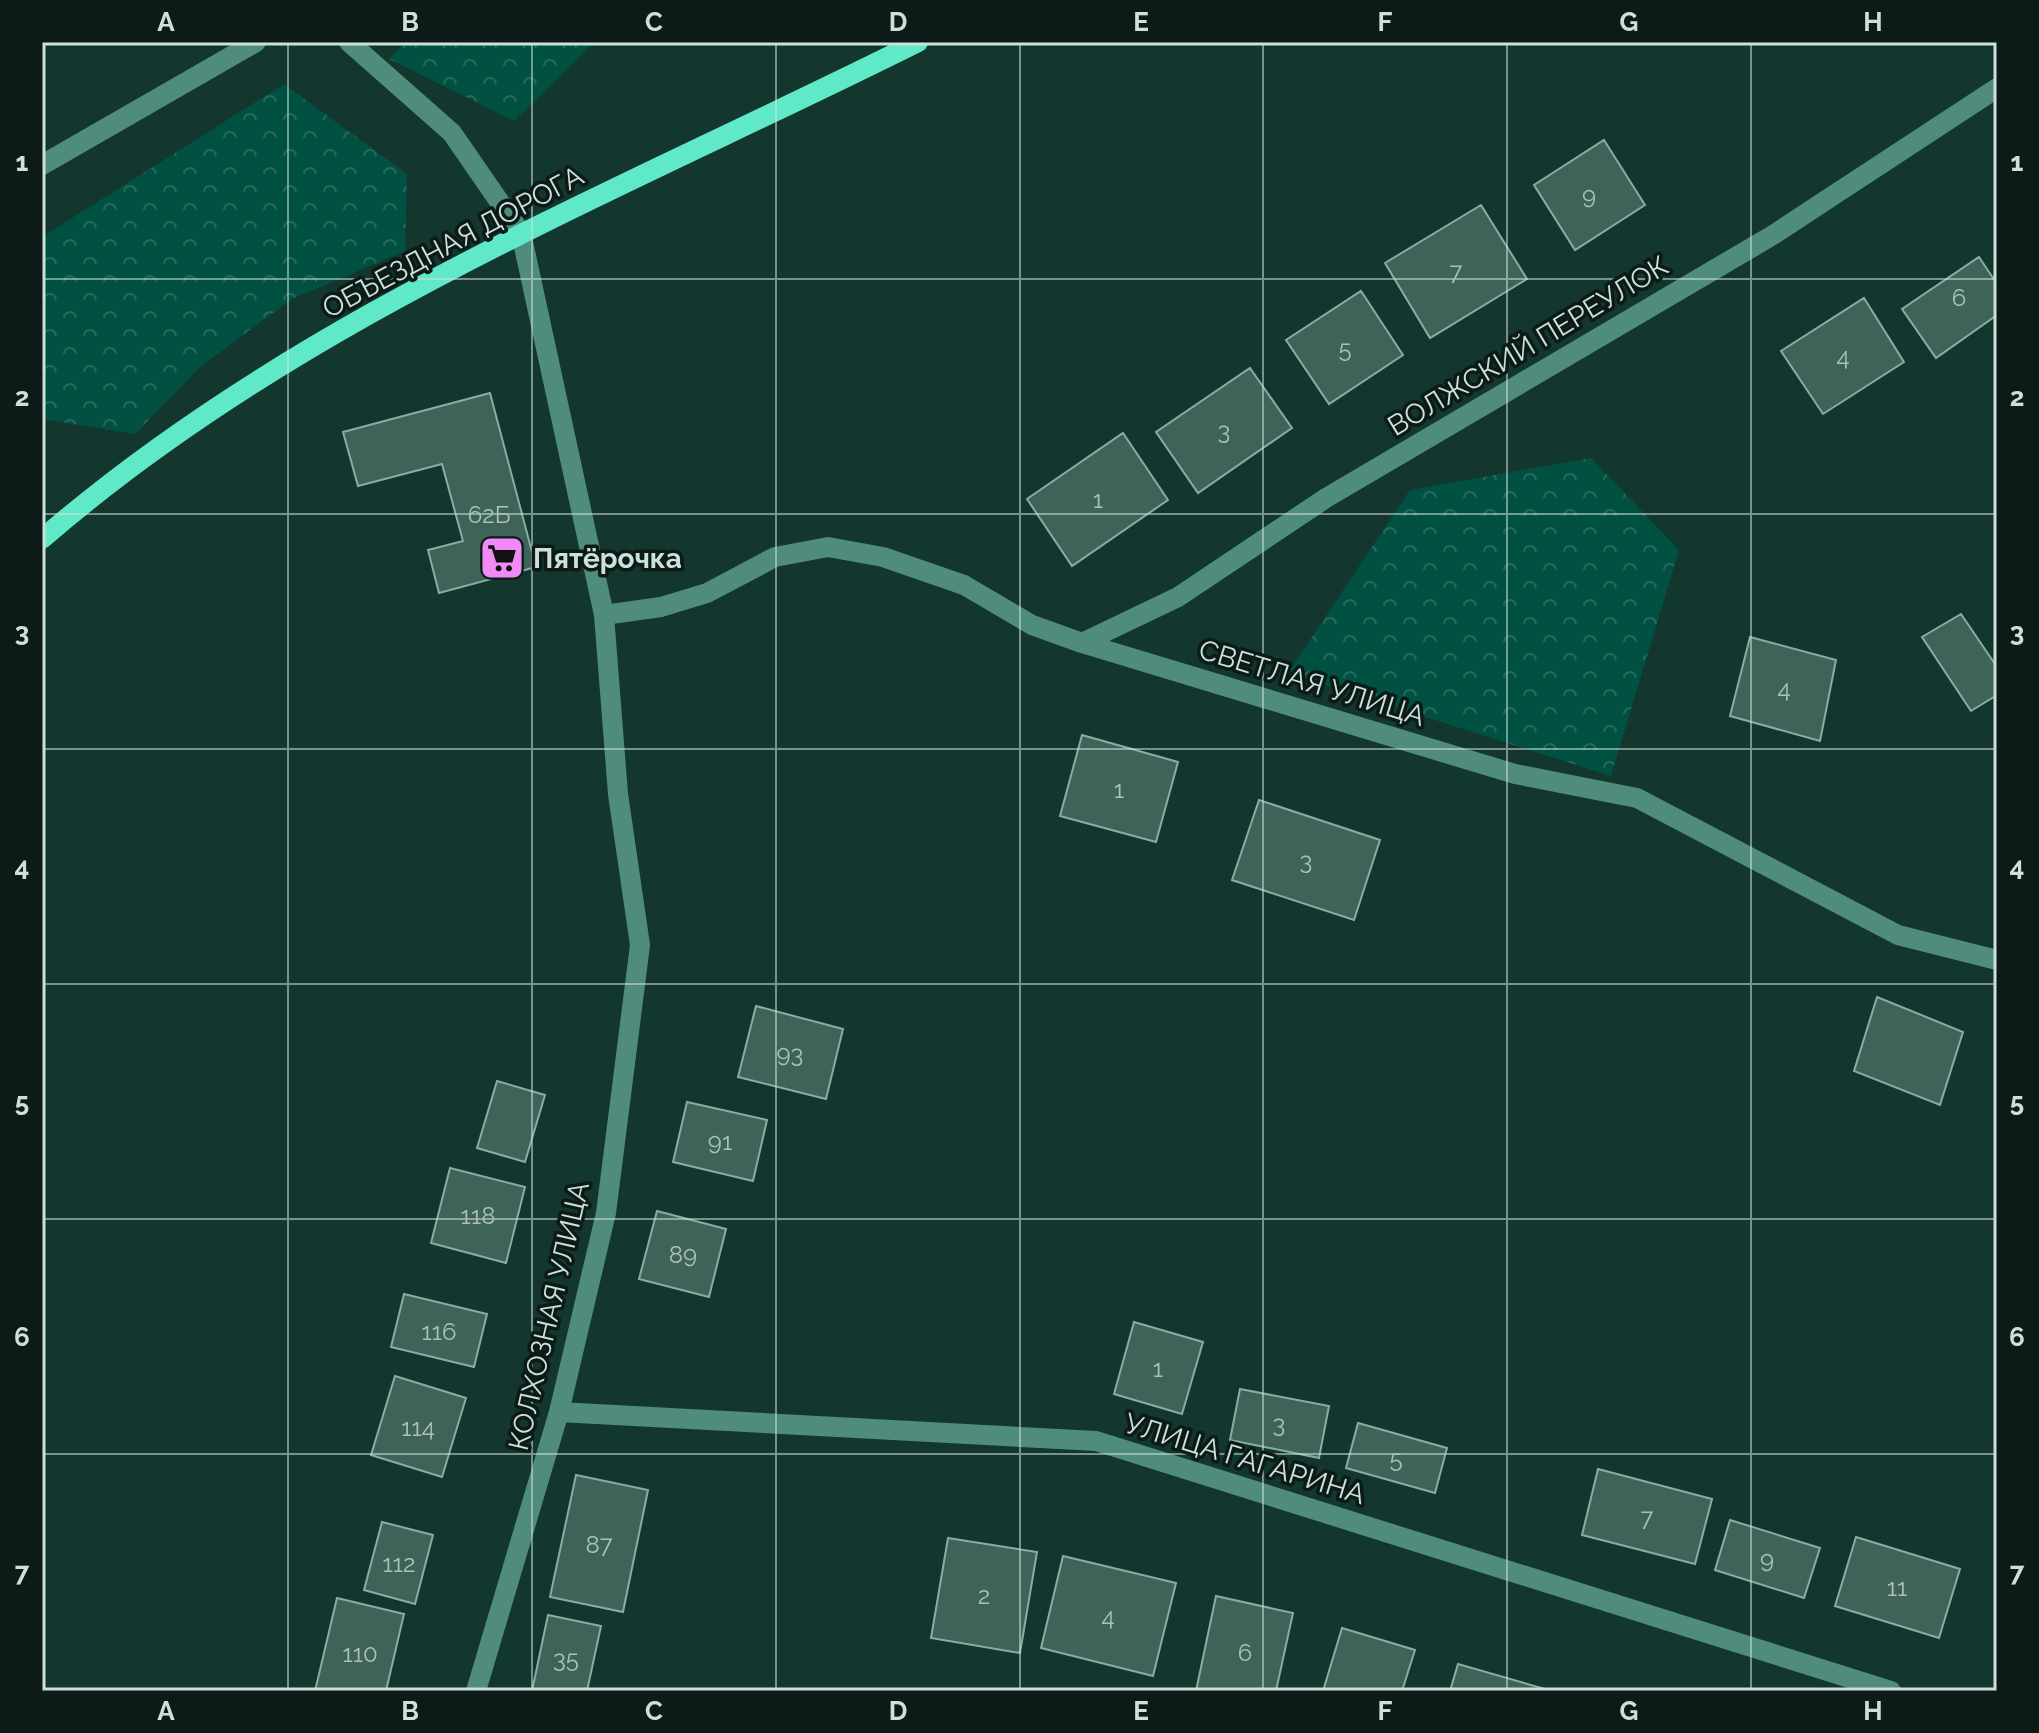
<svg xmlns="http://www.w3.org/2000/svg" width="2039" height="1733" font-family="Raleway,sans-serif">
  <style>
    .forest { fill: url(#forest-crowns) }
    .building { fill: #406359; stroke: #88aea3; stroke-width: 2 }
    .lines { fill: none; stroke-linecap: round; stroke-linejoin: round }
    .minor { stroke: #508c7c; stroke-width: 20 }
    .major { stroke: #60e9c9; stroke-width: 20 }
    .grid { fill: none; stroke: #cde0da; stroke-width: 2; stroke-opacity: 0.55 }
    .labels { text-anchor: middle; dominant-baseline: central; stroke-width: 7; stroke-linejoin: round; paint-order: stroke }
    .number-label { font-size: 24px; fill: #aac1ba }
    .street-label { font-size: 28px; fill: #cde0da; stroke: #0c1b17 }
    .poi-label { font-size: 28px; font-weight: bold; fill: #cde0da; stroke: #0c1b17; text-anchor: start }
    .neatline { fill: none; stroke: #cde0da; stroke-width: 3 }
    .grid-label { font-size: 26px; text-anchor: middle; font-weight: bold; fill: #cde0da }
  </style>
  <defs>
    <pattern id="forest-crowns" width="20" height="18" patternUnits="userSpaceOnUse" patternTransform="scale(2)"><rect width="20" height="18" fill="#015142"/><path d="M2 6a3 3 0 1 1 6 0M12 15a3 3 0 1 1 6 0" fill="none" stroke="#256a5d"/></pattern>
  </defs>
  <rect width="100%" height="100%" fill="#13362e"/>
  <path class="forest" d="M405 42H595L514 121 389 59Z
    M284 84 407 174 405 251 292 299 200 367 135 434 42 419V237Z
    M1591 458 1679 550 1611 776 1288 673 1410 490Z"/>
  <path class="building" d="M1604 140 1645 205 1575 250 1534 185Z
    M1481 205 1527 279 1430 338 1385 263Z
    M1979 257 1997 284V315L1936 358 1902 309Z
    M1361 291 1403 355 1329 404 1286 340Z
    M1864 298 1904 362 1823 414 1781 351Z
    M1250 368 1292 428 1198 493 1156 432Z
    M490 393 536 567 439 593 428 550 463 541 442 464 358 486 343 432Z
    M1123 433 1168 500 1072 566 1027 499Z
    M1961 614 1997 667V695L1971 711 1922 637Z
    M1750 637 1836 660 1820 741 1730 716Z
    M1082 735 1178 762 1156 842 1060 816Z
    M1259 800 1380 840 1354 920 1232 880Z
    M1877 997 1963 1032 1940 1105 1854 1071Z
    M756 1006 843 1029 826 1099 738 1077Z
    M497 1081 545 1095 525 1162 477 1148Z
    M687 1102 767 1120 753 1181 673 1162Z
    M450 1168 525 1187 506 1263 431 1243Z
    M657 1211 726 1229 709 1297 639 1279Z
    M404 1294 487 1314 474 1367 391 1347Z
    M1134 1322 1203 1342 1182 1414 1114 1394Z
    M395 1376 466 1398 442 1477 371 1455Z
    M1240 1389 1329 1406 1319 1458 1230 1440Z
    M1358 1423 1447 1448 1435 1493 1346 1468Z
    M1598 1469 1712 1499 1695 1564 1582 1535Z
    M576 1475 648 1490 623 1612 550 1597Z
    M1730 1520 1820 1548 1804 1598 1715 1570Z
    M382 1522 433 1535 415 1604 364 1590Z
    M1856 1537 1960 1569 1939 1638 1835 1606Z
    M948 1538 1037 1552 1020 1653 931 1638Z
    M1063 1556 1176 1583 1153 1676 1041 1648Z
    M1216 1596 1293 1613 1276 1691H1196Z
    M337 1598 404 1614 386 1691H315Z
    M548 1615 601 1626 587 1691H532Z
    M1342 1628 1415 1650 1402 1691H1323Z
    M1458 1664 1552 1691H1450Z"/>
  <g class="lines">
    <path class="minor" d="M349 42 452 133 521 233 604 615 618 794 640 945 606 1213 559 1412 476 1691
      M42 165 256 42
      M604 615 661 607 707 593 775 557 828 547 883 557 964 585 1032 625 1082 643 1515 774 1637 798 1898 935 1997 960
      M1082 643 1178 597 1326 498 1773 235 1997 88
      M559 1412 1096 1441 1891 1691"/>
    <path class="major" d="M42 539C298 317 618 192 918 42"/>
  </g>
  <path class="grid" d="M288 42V1691M532 42V1691M776 42V1691M1020 42V1691M1263 42V1691M1507 42V1691M1751 42V1691M42 279H1997M42 514H1997M42 749H1997M42 984H1997M42 1219H1997M42 1454H1997"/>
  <defs>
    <g id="supermarket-square" transform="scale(2.3)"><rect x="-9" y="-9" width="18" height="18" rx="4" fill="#f08bf6" stroke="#0c1b17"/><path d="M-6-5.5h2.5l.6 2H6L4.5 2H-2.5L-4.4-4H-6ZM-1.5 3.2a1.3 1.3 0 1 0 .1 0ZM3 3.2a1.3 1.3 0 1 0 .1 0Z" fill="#111"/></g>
  </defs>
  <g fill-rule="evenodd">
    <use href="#supermarket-square" x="502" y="558"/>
  </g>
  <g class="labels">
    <g class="number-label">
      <text x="1589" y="195">9</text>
      <text x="1456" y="271">7</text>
      <text x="1959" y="297">6</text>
      <text x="1345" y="348">5</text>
      <text x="1843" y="356">4</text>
      <text x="1224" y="430">3</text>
      <text x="1098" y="499">1</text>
      <text x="489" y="514">62Б</text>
      <text x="1784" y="688">4</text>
      <text x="1119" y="789">1</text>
      <text x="1306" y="860">3</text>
      <text x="790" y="1053">93</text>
      <text x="720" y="1141">91</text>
      <text x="478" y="1215">118</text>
      <text x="683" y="1254">89</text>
      <text x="439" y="1331">116</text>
      <text x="1158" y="1368">1</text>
      <text x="1279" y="1423">3</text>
      <text x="418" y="1427">114</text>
      <text x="1396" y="1458">5</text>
      <text x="1647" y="1517">7</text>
      <text x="599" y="1544">87</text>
      <text x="1767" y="1559">9</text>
      <text x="399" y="1563">112</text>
      <text x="1897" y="1587">11</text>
      <text x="984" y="1595">2</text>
      <text x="1108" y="1616">4</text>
      <text x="1245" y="1652">6</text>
      <text x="360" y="1653">110</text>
      <text x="566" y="1658">35</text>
    </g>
    <g class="street-label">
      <text transform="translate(453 242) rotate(-28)">ОБЪЕЗДНАЯ ДОРОГА</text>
      <text transform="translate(1528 346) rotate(-31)">ВОЛЖСКИЙ ПЕРЕУЛОК</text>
      <text transform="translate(1312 683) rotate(17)">СВЕТЛАЯ УЛИЦА</text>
      <text transform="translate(549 1316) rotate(-77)">КОЛХОЗНАЯ УЛИЦА</text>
      <text transform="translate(1245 1459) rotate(17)">УЛИЦА ГАГАРИНА</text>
    </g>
    <g class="poi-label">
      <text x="533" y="558">Пятёрочка</text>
    </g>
  </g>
  <rect width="2039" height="1733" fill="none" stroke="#0c1b17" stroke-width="88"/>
  <rect x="44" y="44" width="1951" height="1645" class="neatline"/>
  <g class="grid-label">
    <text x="166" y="31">A</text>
    <text x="410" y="31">B</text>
    <text x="654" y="31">C</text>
    <text x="898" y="31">D</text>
    <text x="1141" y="31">E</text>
    <text x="1385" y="31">F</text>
    <text x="1629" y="31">G</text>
    <text x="1873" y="31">H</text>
    <text x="22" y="171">1</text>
    <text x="2017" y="171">1</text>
    <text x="22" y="406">2</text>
    <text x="2017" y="406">2</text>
    <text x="22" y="641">3</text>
    <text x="2017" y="641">3</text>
    <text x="22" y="876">4</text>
    <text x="2017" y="876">4</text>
    <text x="22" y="1111">5</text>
    <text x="2017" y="1111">5</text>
    <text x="22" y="1346">6</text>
    <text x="2017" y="1346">6</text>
    <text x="22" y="1581">7</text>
    <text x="2017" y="1581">7</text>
    <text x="166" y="1720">A</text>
    <text x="410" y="1720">B</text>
    <text x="654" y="1720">C</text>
    <text x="898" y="1720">D</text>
    <text x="1141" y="1720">E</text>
    <text x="1385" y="1720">F</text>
    <text x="1629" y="1720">G</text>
    <text x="1873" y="1720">H</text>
  </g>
</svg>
